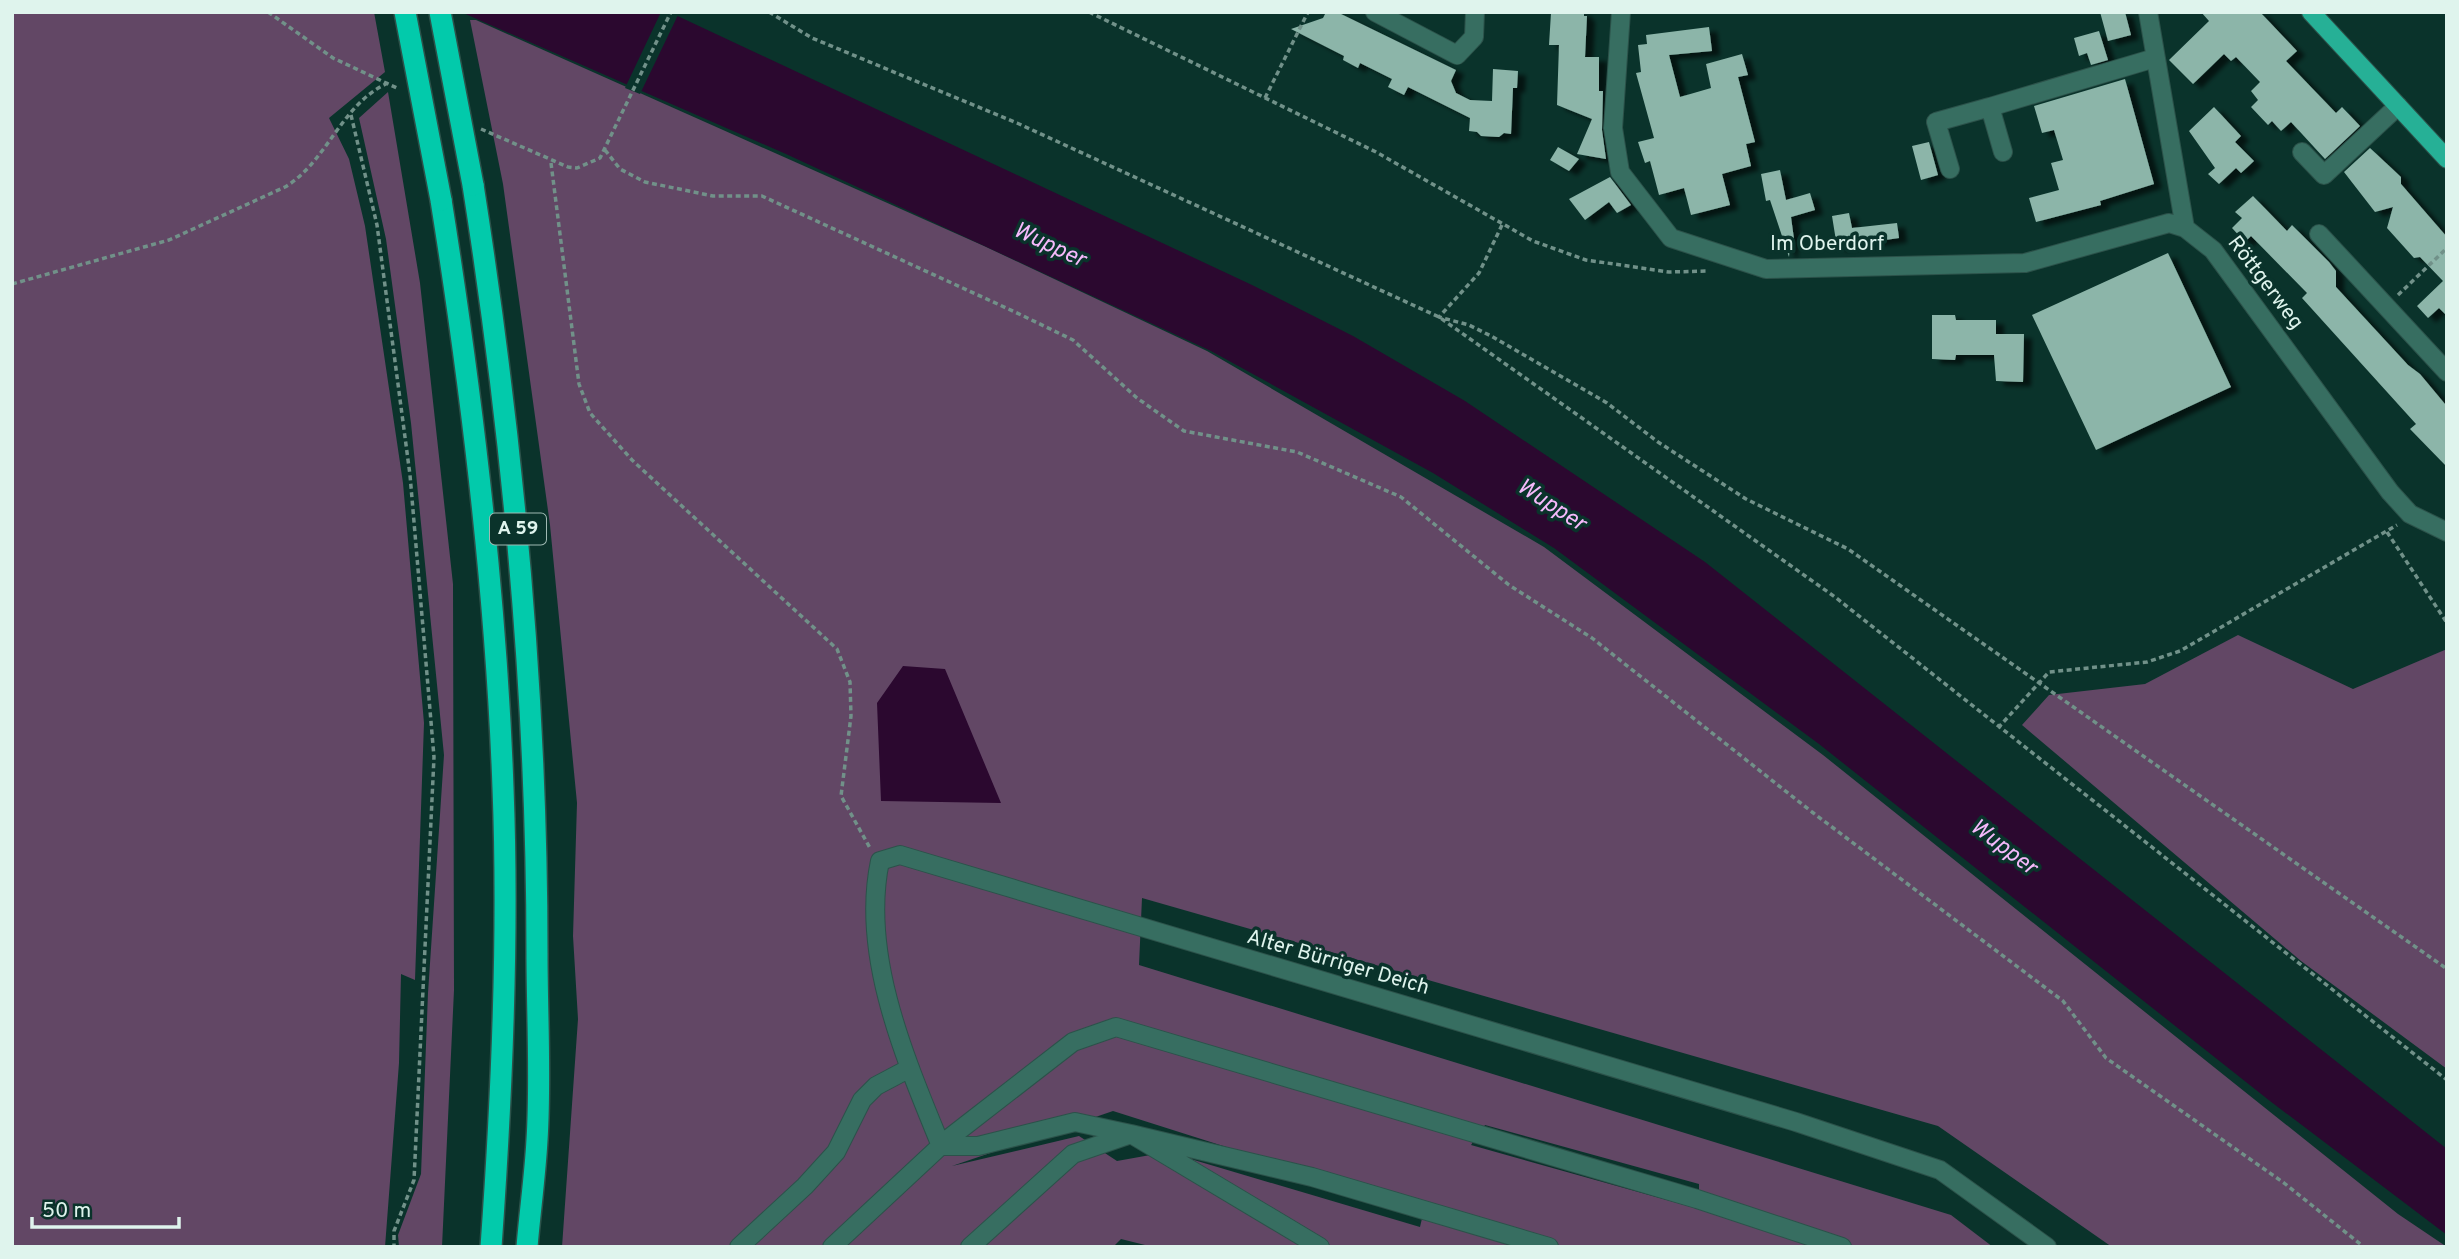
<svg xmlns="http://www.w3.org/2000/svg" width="2459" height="1259" font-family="Overpass,sans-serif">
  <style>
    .green { fill: #624765; fill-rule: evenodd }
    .water { fill: #2b082f }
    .pier { fill: #0a332b }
    .building { fill: #8cb5a9; filter: url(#shadow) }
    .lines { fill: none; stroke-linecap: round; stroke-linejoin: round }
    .minor-casing { stroke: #2c524a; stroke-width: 20 }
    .major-casing { stroke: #2c524a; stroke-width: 20 }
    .highway-casing { stroke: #2c524a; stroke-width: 24 }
    .path { stroke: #719189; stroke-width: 3.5; stroke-dasharray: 5 3.5; stroke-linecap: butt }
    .minor { stroke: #376e61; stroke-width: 18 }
    .major { stroke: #26b096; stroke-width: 18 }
    .highway { stroke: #02caab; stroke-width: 21 }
    .highway-bridge-casing { stroke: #2c524a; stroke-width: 24; stroke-linecap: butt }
    .highway-bridge { stroke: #02caab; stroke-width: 21 }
    .labels { text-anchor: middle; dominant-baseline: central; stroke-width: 7; stroke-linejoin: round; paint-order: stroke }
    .shield { fill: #0a332b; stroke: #9fbab3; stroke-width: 2 }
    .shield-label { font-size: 19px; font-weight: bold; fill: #dff4ed }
    .street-label { font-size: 21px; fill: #dff4ed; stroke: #0a332b }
    .water-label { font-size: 23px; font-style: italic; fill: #f5b9fb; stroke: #0a332b }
  </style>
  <defs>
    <filter id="shadow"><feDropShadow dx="8" dy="4.5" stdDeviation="2" flood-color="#0009"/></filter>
  </defs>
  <rect width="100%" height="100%" fill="#0a332b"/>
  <path class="green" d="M12 12H374L385 72 329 118 349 159 365 226 403 483 424 723 415 980 401 974 399 1063 385 1247H12Z
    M470 20H476L984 246 1207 351 1544 547 1823 755 2398 1214 2447 1247H2112L1938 1126 1142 898 1139 965 1951 1215 1993 1247H1153L1121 1239 1113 1247H562L578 1019 573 936 577 803 550 525 503 184ZM1113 1111 1424 1210 1420 1227 1167 1152 1117 1161 1079 1136 952 1166ZM1485 1125 1699 1184V1209L1471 1145Z
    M388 92 420 283 453 584 454 990 442 1247H399L398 1235 421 1174 428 993 444 755 411 423 386 239 359 118Z
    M2238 635 2353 689 2447 649V1069L2301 961 2022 725 2049 695 2145 684Z"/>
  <path class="water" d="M461 12H669L1252 285 1353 336 1465 401 1705 562 2447 1149V1235L2270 1101 1819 744 1554 548 1433 473 1211 351 786 154Z
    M903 666 945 669 1001 803 881 801 877 703Z"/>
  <path class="pier" d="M661 12 679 13 640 94 625 88Z"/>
  <path class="building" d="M1326 12H1337L1456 70 1451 81 1456 93 1470 100 1492 101 1493 69 1518 71 1517 88H1513L1511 134 1504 133 1499 137 1481 136 1477 132 1469 131 1470 118 1408 87 1404 95 1388 87 1392 79 1360 63 1358 68 1343 60 1344 56 1291 29 1323 18Z
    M1584 12V16H1587L1585 57H1599V91H1603L1602 130 1606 159 1577 154 1592 119 1557 105 1559 45H1549L1551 13Z
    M2100 12H2125L2131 35 2108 41Z
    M2201 12H2260L2297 51 2286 61 2336 113 2342 107 2360 126 2325 159 2291 122 2281 131 2272 121 2268 125 2251 107 2258 100 2251 91 2260 82 2236 57 2231 61 2224 54 2193 84 2169 60 2209 21Z
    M1709 27 1712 51 1669 55 1680 97 1711 88 1706 64 1742 54 1748 75 1738 77 1755 142 1746 144 1751 166 1722 174 1730 205 1691 215 1684 188 1659 195 1650 161 1645 163 1638 142 1654 138 1636 73 1641 72 1638 45 1647 44 1646 35Z
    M2099 31 2108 60 2091 65 2087 53 2079 56 2074 38Z
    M2125 79 2154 184 2100 201 2101 205 2036 222 2029 198 2059 190 2051 163 2063 160 2054 130 2042 133 2034 106Z
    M2214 107 2241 136 2235 142 2254 161 2241 173 2236 168 2219 184 2208 174 2215 168 2189 131Z
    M1929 142 1938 175 1921 180 1912 146Z
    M1558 147 1579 159 1569 171 1550 160Z
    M2370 148 2401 177V184L2447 237V316L2439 308 2428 318 2417 306 2443 281 2420 257 2414 258 2387 228 2393 207 2375 212 2344 172Z
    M1780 170 1786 200 1810 193 1815 210 1791 217 1794 239 1791 240 1789 257 1770 200 1766 201 1761 174Z
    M1610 177 1631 205 1617 213 1609 202 1585 220 1569 199Z
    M2253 196 2287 231 2292 225 2329 262 2336 271V287L2408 365 2420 374 2445 404 2447 467 2410 429 2416 424 2302 298 2307 293 2251 236 2245 242 2232 228 2242 218 2235 212Z
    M1849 213 1852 228 1897 223 1899 238 1837 247 1832 216Z
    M2168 253 2231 387 2096 450 2032 315Z
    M1932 315H1955L1956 320H1996V334H2024L2023 382 1996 381 1994 355H1956L1955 360 1932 359Z"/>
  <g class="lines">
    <g class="minor-casing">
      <path id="minor" d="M1375 12 1457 55 1474 37 1475 12
        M1621 12 1613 128 1620 172 1671 238 1766 269 2025 263 2169 223 2185 228 2213 250 2390 492 2410 514 2447 532
        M2148 12 2185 228
        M2003 152 1990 107 2155 58
        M2302 152 2324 175 2398 106
        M1950 169 1936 122 1990 107
        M2319 234 2447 372
        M739 1247 805 1186 836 1152 862 1100 876 1086 910 1068
        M832 1247 948 1139 1073 1042 1116 1027 1697 1199 1842 1247
        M970 1247 1073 1154 1131 1134 1312 1177 1549 1247
        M1320 1247 1131 1134 1075 1122 978 1146H941C906 1060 860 956 880 861L900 855 1796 1122 1940 1170 2047 1247"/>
    </g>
    <g class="major-casing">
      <path id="major" d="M2311 12 2447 159"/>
    </g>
    <g class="highway-casing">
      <path id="highway" d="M473 185C513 439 537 694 537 953 537 1015 541 1078 537 1140 535 1176 530 1211 527 1247
        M441 200C472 394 496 591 503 788 509 940 502 1095 491 1247"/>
    </g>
    <path class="path" d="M268 12 333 58 399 89
      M769 12 812 38 1017 123 1439 317 1835 597 2447 1080
      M1089 12 1376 152 1533 241 1586 260 1669 272 1708 271
      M1265 98 1308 12
      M351 115 377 225 410 475 434 757 414 1180 394 1231V1247
      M481 129 568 167 577 168 600 158 671 12
      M605 150 620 169 645 182 713 196H762L1015 312 1073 340 1137 398 1184 431 1297 452 1401 497 1509 585 1592 638 1812 812 2063 1001 2106 1058 2284 1183 2364 1247
      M551 163 579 384 590 413 632 460 837 649 850 682 851 716 841 796 870 848
      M1502 225 1479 273 1439 317 1469 325 1491 336 1607 403 1658 442 1746 499 1848 549 2447 969
      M12 284 169 240 285 187C327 162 342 103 388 83
      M2398 295 2447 248
      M2387 532 2447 623
      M1998 728 2049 672 2147 662 2180 651 2397 525"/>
    <use href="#minor" class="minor"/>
    <use href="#major" class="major"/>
    <use href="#highway" class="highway"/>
    <g class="highway-bridge-casing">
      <path id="highway-bridge" d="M405 12 441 200
        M440 12 473 185"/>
    </g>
    <use href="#highway-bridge" class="highway-bridge"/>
  </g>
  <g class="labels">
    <rect class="shield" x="490" y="513.5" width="56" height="31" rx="5"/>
    <g class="shield-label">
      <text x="518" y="529">A 59</text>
    </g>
    <g class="street-label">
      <text x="1827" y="244">Im Oberdorf</text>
      <text transform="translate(2265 283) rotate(53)">Röttgerweg</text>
      <text transform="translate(1338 963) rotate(16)">Alter Bürriger Deich</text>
    </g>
    <g class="water-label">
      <text transform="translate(1049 246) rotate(25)">Wupper</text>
      <text transform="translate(1551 506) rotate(33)">Wupper</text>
      <text transform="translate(2003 848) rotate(37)">Wupper</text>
    </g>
  </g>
  <rect width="2459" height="1259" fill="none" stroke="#dff4ed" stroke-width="28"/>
  <path d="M32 1217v10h147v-10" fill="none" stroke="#dff4ed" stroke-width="3.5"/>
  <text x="42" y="1217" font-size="21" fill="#dff4ed" stroke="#0a332b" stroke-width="5" paint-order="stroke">50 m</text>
</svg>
